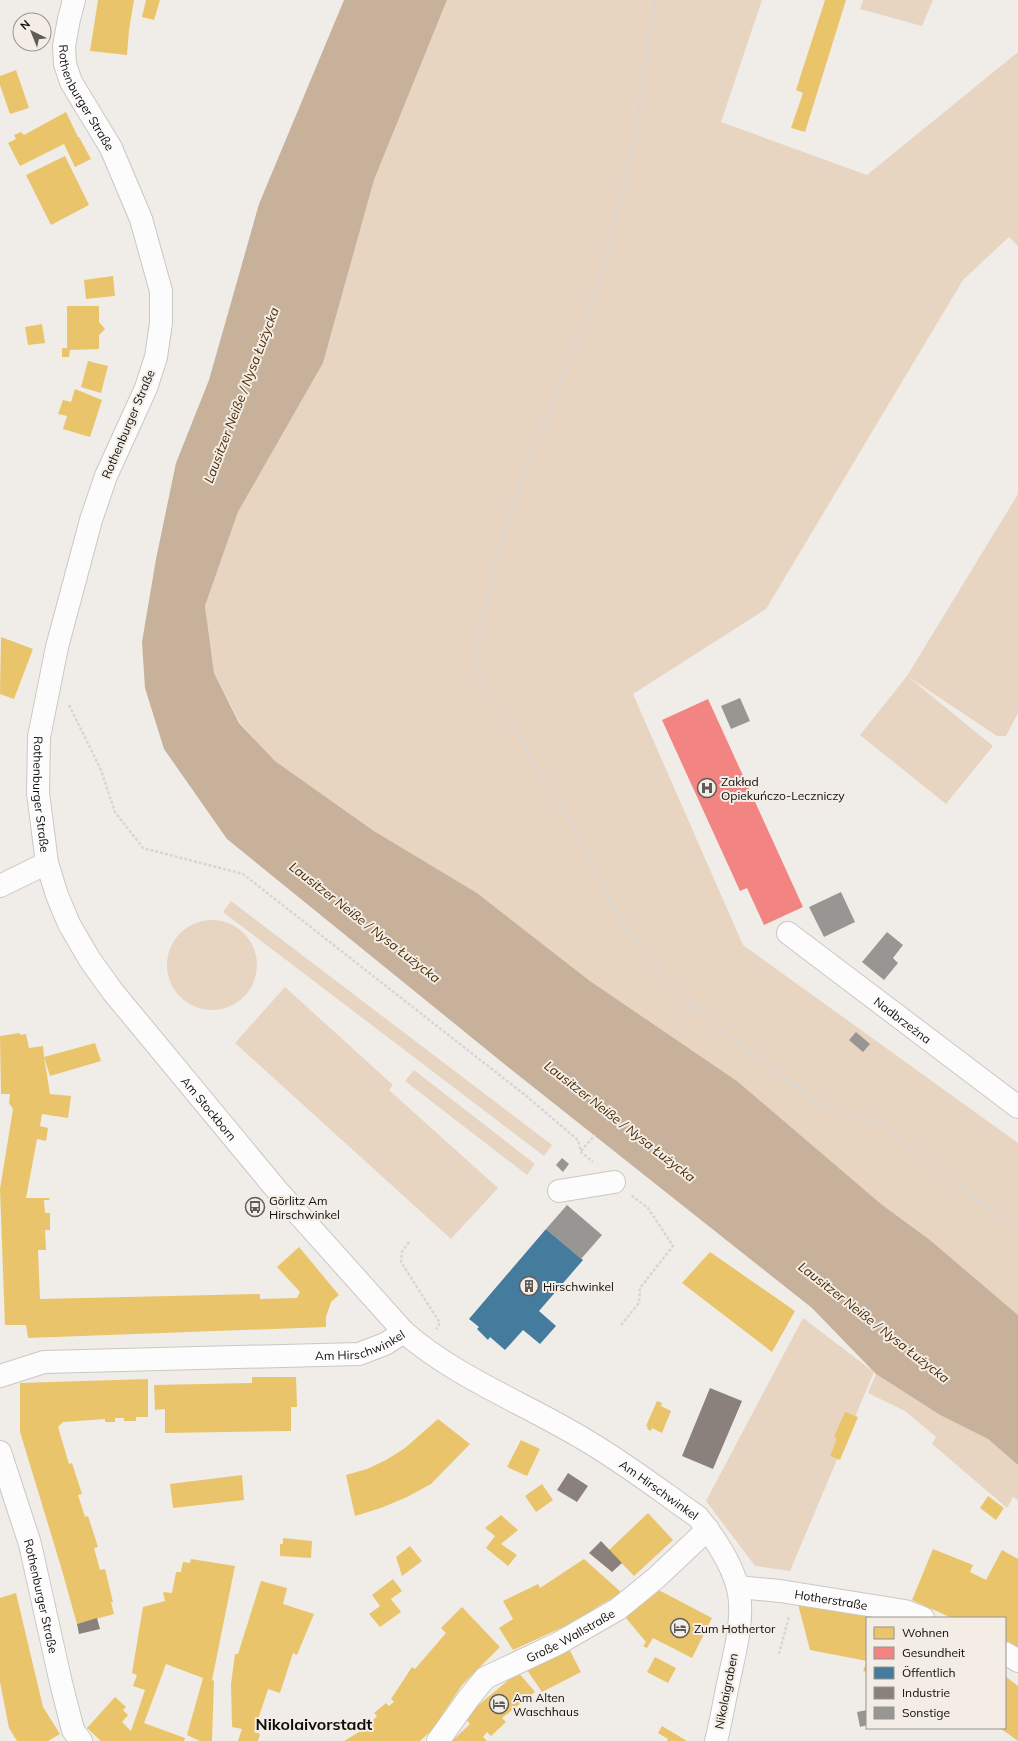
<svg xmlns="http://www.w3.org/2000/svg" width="1018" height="1741" font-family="Mulish,sans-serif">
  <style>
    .green { fill: #e7d5c2 }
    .water { fill: #c7b19b }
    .homes { fill: #e9c46a }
    .health { fill: #f28482 }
    .public { fill: #457b9d }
    .industry { fill: #8a817c }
    .building { fill: #989693 }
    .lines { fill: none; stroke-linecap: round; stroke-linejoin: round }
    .minor-casing { stroke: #cac7c4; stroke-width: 24 }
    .path { stroke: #d7d6d5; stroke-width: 2.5; stroke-dasharray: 3 2; stroke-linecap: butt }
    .minor { stroke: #fdfcfc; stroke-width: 22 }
    .labels { text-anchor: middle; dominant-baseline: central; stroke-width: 4; stroke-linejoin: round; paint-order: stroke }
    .street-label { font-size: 12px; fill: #100d0b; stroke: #f3ede6 }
    .poi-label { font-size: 12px; fill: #100d0b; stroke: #f3ede6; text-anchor: start }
    .water-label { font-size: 13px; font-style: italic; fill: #492901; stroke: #f3ede6 }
    .district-label { font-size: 16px; font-weight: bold; fill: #100d0b; stroke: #f3ede6 }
  </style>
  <rect width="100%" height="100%" fill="#f0ede9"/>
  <path class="green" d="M447 0H762L721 122 867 175 1018 52V246L1009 237 963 280 766 609 633 694 743 945 1018 1143V1315L930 1240 881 1204 737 1081 590 981 477 893 374 831 275 761 240 723 214 673 205 606 238 512 323 363 374 180Z
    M863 0H933L922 26 860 9Z
    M1018 494V713L1006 736H997L907 676Z
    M907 676 993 746 946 804 860 735Z
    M231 901 552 1145 544 1156 223 912Z
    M167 965a45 45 0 1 1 90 0a45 45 0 1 1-90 0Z
    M285 987 393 1085 389 1090 498 1188 451 1239 235 1043Z
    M414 1070 535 1164 527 1175 405 1081Z
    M803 1318 874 1372 790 1571 755 1566 706 1501Z
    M876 1374 940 1415 988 1439 1018 1465V1500L1013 1497 1007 1508 932 1444 936 1437 905 1411 868 1393Z"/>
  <path class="water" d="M344 0H447L374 180 323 363 238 512 205 606 214 673 239 723 275 761 374 831 477 893 590 981 737 1081 881 1204 930 1240 1018 1315V1465L988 1439 940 1415 876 1374 812 1308 508 1067 227 839 164 749 145 688 142 642 156 559 176 463 209 380 259 204Z"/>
  <path class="homes" d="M98 0H134L129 30 127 55 90 51Z
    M146 0H160L154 20 142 17Z
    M825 0H846L805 132 791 128 803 93 796 90Z
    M16 70 29 108 10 114 0 85V76Z
    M66 112 78 137H79L91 159 75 167 64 144 20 166 8 143 16 139 14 135 21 132 24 135Z
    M65 156 89 205 51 225 26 175Z
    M113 276 115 296 86 299 84 280Z
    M67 306H99V322L105 329 99 335V349L70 350 69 357H62V348H67Z
    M42 324 45 343 28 345 25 327Z
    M88 361 108 366 101 393 81 387Z
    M75 389 102 400 90 437 63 429 67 416 58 414 63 400 71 402Z
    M1 637 33 649 14 699 0 694Z
    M20 1033V1035L26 1034 29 1048 43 1046 44 1057 95 1043 101 1061 50 1076 44 1057 50 1094 71 1096 68 1118 42 1114 40 1126 48 1128 46 1141 37 1139 26 1198H50L49 1200H44L45 1213H50V1230H45L46 1250H38L40 1299 260 1294V1299L297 1298 300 1292 277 1267 299 1247 339 1295 331 1302 326 1317V1327L28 1338 26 1325H5L0 1189 13 1109 9 1103 10 1094H1L0 1036Z
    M710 1252 795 1311 772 1352 682 1283Z
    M252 1377H296L297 1407H291V1431L165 1433V1409L155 1410 154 1385 252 1383Z
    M148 1379V1417H136V1421H124V1418H115V1422H105V1419L63 1422 58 1427 69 1464 72 1463 82 1494 78 1495 85 1517 88 1516 98 1547 94 1548 100 1570 105 1569 113 1602H111L114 1614 77 1624 61 1567 20 1432V1383Z
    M657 1401 662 1403 661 1406 671 1411 662 1433 652 1428 651 1431 647 1429 648 1427 646 1426Z
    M845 1412 858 1417 840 1460 830 1456 837 1439 834 1437Z
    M438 1419 470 1444 431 1484 407 1497 381 1508 355 1516 346 1475 367 1469 386 1460 405 1448Z
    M521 1440 540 1449 527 1476 507 1467Z
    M242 1475 244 1500 173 1508 170 1484Z
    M542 1484 553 1500 536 1512 525 1496Z
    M988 1496 1004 1508 996 1520 980 1508Z
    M648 1513 673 1540 634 1576 609 1550Z
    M501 1515 518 1530 501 1544 517 1555 508 1566 486 1548 495 1536 485 1528Z
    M283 1538 312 1541 311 1558 280 1556V1544H283Z
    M410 1546 422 1561 402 1576 396 1557Z
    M933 1549 973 1565 970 1572 986 1580 1002 1550 1018 1559V1652L1005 1645V1618H952L912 1600Z
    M191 1559 235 1566 212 1680 214 1681 212 1741H200L187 1735 203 1678 166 1664 144 1723 185 1738 184 1741H101L87 1728 115 1697 126 1707 123 1710 128 1715 122 1722 131 1731 145 1690 133 1686 137 1675 132 1673 143 1607 165 1601 163 1592 172 1593 176 1572H181L183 1562 190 1563Z
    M584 1559 622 1593 600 1605 576 1621 513 1650 499 1628 513 1619 503 1601 538 1584 540 1588Z
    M393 1579 402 1591 391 1599 401 1612 380 1627 369 1614 380 1606 372 1595Z
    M261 1581 287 1588 283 1604 314 1614 297 1655 293 1653 280 1693 268 1689 254 1732 260 1734 258 1741H238L242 1729 232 1727 231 1684 235 1654H238Z
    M653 1587 712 1618 692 1658 653 1638 647 1648 643 1646 646 1642 620 1611Z
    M16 1593 43 1707 60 1734 48 1741H17L9 1728 0 1682V1598Z
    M798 1604 875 1617 867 1618V1661L810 1650Z
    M462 1607 500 1647 462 1685 432 1730 420 1741H344L364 1729 377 1716 374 1713 386 1703 389 1706 394 1702 391 1699 412 1667 415 1669 446 1633 441 1628Z
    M568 1647 581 1672 542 1692 525 1667Z
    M655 1657 676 1668 668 1683 647 1672Z
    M867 1661V1672L863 1671Z
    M518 1672 535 1692 502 1718 506 1722 491 1736 487 1732 483 1737 487 1741H452L470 1724 464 1717Z
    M1005 1676 1018 1686V1741L1000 1728H1005Z
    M662 1726 687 1741H667L668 1739 658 1733Z"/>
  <path class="health" d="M708 699 803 907 764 925 747 888 740 891 662 720Z"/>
  <path class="public" d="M546 1229 583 1260 539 1311 556 1326 540 1344 523 1330 505 1350 490 1337 488 1340 477 1329 479 1327 469 1319Z"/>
  <path class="industry" d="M710 1388 742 1401 713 1469 682 1456Z
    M568 1473 588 1486 577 1502 557 1490Z
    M601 1541 622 1563 612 1572 589 1553Z
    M97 1618 100 1629 79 1634 77 1624Z"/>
  <path class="building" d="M740 698 750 721 731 729 721 706Z
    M841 892 855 922 824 937 809 907Z
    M887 932 903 945 893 958 898 963 884 980 862 962Z
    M856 1032 870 1044 863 1052 849 1040Z
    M562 1158 569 1164 563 1172 556 1165Z
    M567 1205 602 1235 581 1259 546 1229Z
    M867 1710V1725L860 1727 857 1712Z"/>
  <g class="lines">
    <g class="minor-casing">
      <g id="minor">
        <path id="s1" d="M74 0 69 19 64 46 65 64 71 82 111 148 141 219 161 291V323L156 357 146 388 106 476 91 520 57 647 39 737 38 793 47 863 57 895 69 924 90 960 113 992 276 1189 404 1332C458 1379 527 1404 587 1441 626 1464 661 1491 698 1517 714 1537 730 1560 737 1585 746 1614 734 1655 728 1684 724 1703 721 1722 716 1741"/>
        <path d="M0 886 47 863"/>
        <path id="s2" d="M788 933 1018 1107"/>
        <path d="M559 1191 614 1182"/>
        <path id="s3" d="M0 1376 44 1362 359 1354 385 1344 404 1332"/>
        <path id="s4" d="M0 1452 30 1544 61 1683 73 1730 81 1741"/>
        <path id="s5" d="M738 1587 780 1591 905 1611 923 1618"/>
        <path d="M1005 1653 1018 1661"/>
        <path id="s6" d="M438 1741 468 1699 485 1678 559 1643 618 1609 656 1578 708 1529"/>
      </g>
    </g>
    <path class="path" d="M655 0 633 148 606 256 570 360 518 488 497 556 474 655 477 675 486 691 519 737 583 844 619 918 670 984 739 1044 820 1103 879 1123 1018 1232
      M69 705 101 770 115 812 143 848 243 874 525 1095 578 1140 581 1152 593 1162
      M670 1035 695 1006
      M581 1151 595 1135
      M409 1242 402 1252 401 1262 440 1323 436 1329
      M621 1325 639 1303 640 1288 673 1246 648 1208 631 1195
      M779 1654 789 1616"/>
    <use href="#minor" class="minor"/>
  </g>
  <defs>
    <g id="hospital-ring" transform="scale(1)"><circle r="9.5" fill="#f3ede6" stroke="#5e5b59" stroke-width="1.5"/><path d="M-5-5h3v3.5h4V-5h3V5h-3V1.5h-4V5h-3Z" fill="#5e5b59"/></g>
    <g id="bus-ring" transform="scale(1)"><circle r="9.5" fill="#f3ede6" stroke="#5e5b59" stroke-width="1.5"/><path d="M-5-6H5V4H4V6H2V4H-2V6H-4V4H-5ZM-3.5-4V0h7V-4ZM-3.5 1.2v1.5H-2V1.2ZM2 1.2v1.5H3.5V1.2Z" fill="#5e5b59"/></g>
    <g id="building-ring" transform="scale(1)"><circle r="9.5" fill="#f3ede6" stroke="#5e5b59" stroke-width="1.5"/><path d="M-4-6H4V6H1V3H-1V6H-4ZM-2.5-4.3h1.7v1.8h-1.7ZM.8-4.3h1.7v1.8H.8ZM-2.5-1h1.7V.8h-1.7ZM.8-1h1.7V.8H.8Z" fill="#5e5b59"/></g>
    <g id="hotel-ring" transform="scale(1)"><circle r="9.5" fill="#f3ede6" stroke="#5e5b59" stroke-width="1.5"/><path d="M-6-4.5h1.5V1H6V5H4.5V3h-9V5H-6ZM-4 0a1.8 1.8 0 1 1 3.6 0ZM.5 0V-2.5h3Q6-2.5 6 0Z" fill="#5e5b59"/></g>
  </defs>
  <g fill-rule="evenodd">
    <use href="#hospital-ring" x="707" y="788"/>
    <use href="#bus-ring" x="255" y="1207"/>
    <use href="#building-ring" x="529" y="1286"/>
    <use href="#hotel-ring" x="680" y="1628"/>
    <use href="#hotel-ring" x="499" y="1704"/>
  </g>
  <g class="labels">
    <g class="street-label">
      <text stroke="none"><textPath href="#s1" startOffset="104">Rothenburger Straße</textPath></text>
      <text transform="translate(128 424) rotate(-67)">Rothenburger Straße</text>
      <text stroke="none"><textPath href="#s1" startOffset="836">Rothenburger Straße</textPath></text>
      <text stroke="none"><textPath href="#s2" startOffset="144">Nadbrzeżna</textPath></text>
      <text stroke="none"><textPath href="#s1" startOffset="1202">Am Stockborn</textPath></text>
      <text stroke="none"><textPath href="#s3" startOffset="364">Am Hirschwinkel</textPath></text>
      <text stroke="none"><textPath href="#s1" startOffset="1799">Am Hirschwinkel</textPath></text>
      <text stroke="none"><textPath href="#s4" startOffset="150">Rothenburger Straße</textPath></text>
      <text stroke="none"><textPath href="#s5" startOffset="94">Hotherstraße</textPath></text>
      <text stroke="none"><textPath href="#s6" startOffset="174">Große Wallstraße</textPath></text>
      <text transform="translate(726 1691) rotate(-79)">Nikolaigraben</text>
    </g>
    <g class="poi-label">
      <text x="721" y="781">Zakład<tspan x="721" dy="14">Opiekuńczo-Leczniczy</tspan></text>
      <text x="269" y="1200">Görlitz Am<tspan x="269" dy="14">Hirschwinkel</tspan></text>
      <text x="543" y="1286">Hirschwinkel</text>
      <text x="694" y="1628">Zum Hothertor</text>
      <text x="513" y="1697">Am Alten<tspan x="513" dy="14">Waschhaus</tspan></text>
    </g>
    <g class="water-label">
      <text transform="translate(241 395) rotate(-69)">Lausitzer Neiße / Nysa Łużycka</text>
      <text transform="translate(365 922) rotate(38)">Lausitzer Neiße / Nysa Łużycka</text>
      <text transform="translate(620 1121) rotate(38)">Lausitzer Neiße / Nysa Łużycka</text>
      <text transform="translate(874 1322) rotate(38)">Lausitzer Neiße / Nysa Łużycka</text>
    </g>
    <g class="district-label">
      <text x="314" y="1724">Nikolaivorstadt</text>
    </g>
  </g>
  <rect x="866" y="1617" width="140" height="112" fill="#f3ede6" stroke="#98938e"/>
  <rect x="874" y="1627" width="20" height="12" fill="#e9c46a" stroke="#98938e"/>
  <text x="902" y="1637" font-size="12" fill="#100d0b">Wohnen</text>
  <rect x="874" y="1647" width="20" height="12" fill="#f28482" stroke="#98938e"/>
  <text x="902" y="1657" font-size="12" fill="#100d0b">Gesundheit</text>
  <rect x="874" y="1667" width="20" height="12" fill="#457b9d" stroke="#98938e"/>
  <text x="902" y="1677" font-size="12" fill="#100d0b">Öffentlich</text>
  <rect x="874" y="1687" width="20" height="12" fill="#8a817c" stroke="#98938e"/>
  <text x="902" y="1697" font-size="12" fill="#100d0b">Industrie</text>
  <rect x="874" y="1707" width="20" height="12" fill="#989693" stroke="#98938e"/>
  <text x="902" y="1717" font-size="12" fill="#100d0b">Sonstige</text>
  <g transform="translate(32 32) rotate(317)"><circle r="19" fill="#f3ede6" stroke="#98938e"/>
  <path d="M0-3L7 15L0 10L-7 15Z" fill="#5e5b59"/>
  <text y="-6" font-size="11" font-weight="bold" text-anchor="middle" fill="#100d0b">N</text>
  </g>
</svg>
